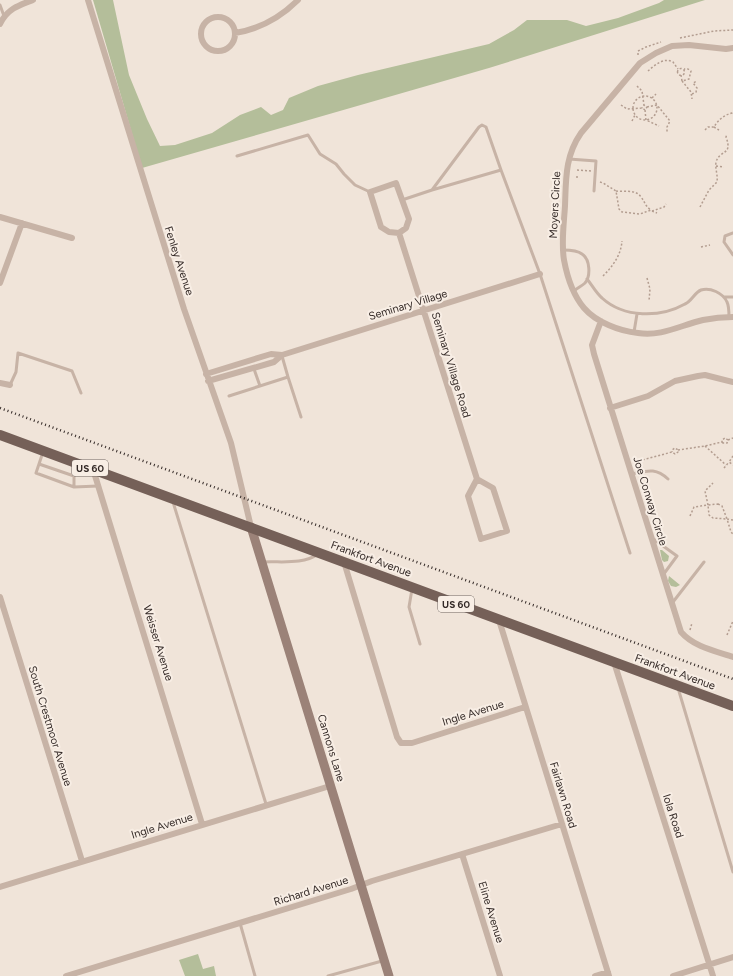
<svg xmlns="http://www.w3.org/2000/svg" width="733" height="976" font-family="Figtree,sans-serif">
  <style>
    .green { fill: #b4be9a }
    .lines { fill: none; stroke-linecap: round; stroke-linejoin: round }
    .path { stroke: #b39d90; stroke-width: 1.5; stroke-dasharray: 2 2; stroke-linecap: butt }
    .service { stroke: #c7b3a6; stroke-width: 3 }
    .minor { stroke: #c7b3a6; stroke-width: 6 }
    .secondary { stroke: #9b8278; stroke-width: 9 }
    .primary { stroke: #756058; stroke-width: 10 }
    .rail { stroke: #342a27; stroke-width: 2.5; stroke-dasharray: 1 3; stroke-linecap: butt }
    .labels { text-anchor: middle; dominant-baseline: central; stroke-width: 4; stroke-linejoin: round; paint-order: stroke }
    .shield { fill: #f8eee5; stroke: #6f6560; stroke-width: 1 }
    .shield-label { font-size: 10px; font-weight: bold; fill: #342a27 }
    .street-label { font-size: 11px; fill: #342a27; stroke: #f8eee5 }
  </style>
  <rect width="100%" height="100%" fill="#f0e4d9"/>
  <path class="green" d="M93 0H113L129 75 147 119 160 146 175 145 212 133 240 115 261 107 271 115 283 110 289 98 318 86 358 75 489 44 514 30 527 20H567L586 26 618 18 659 3 664 0H705L489 68 142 168Z
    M660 550H662L669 556 668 561 664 562 662 560Z
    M669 576 680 585 676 587 671 586 668 581Z
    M198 954 203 969 214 966 216 976H185L179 960Z"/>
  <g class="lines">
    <path class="path" d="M680 38 714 31 733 30
      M638 55V51L646 47 661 42
      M677.5 72a3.5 3.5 0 1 1 7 0a3.5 3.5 0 1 1-7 0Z
      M648 71C655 65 664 57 673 62L678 69
      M681 75 682 81 689 79 691 71 688 69H684
      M682 81 691 92 692 99
      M637 86 642 91 644 105
      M692 94 696 92 697 88 693 83 697 81
      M633 108a12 12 0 1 1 24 0a12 12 0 1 1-24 0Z
      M652 98 656 94
      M621 105 627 109 642 108 645 110 647 107 644 105 642 108
      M647 107 657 105 670 121 667 127V133
      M645 110 646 120 659 126
      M632 121 635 115
      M714 127 719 130
      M705 130 708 127H714C718 120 724 115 732 113L733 111
      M716 166 724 167
      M577 170 591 171
      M576 177H580
      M600 182 603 183 616 191 619 209 622 212 640 214 651 210C645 206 645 202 641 197 636 189 624 192 616 191
      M700 207 709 190 717 182C718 175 715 169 716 162 720 149 733 156 726 137L727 134
      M652 211 664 207 666 204
      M652 211 657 213
      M701 247 710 245
      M603 276C613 266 621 255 622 241
      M647 278 650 289 649 301
      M728 440 733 438
      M705 446 726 465
      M678 450 705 446 722 442V440L725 438 728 440 727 443H723L722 442
      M733 456 729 462 733 465
      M635 462 672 452 675 454 678 452V450L675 448 672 450V452
      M724 468 729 462
      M718 504 722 506 727 519 713 518 709 515 708 505Z
      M690 516 694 507 708 505 705 491 713 483
      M733 520 727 519 731 532 733 534
      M690 630 692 623
      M727 635 733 621"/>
    <path class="service" d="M0 5 4 16
      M237 156 308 135 320 154 336 164 344 174 355 185 370 192
      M569 159 596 161 594 191
      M501 170 540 274 630 553
      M402 200 432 190 501 170 486 127 482 125 479 127 432 190
      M733 233 725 236 724 242 733 255
      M563 250C569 250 577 250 582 254 590 259 591 276 585 283 582 286 577 288 574 291
      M587 279C592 285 596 293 602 298 624 318 660 318 685 304 692 301 694 293 701 290 710 287 723 293 727 302 729 306 729 312 729 317
      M724 297H733
      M634 332 637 314
      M254 369 260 386
      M288 377 301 417
      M10 385 16 372 18 353 72 371 81 393
      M229 396 288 377 282 356
      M43 452 36 473 74 487 98 486
      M39 464 74 476 78 466
      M631 474C647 471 655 467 668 479
      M74 487V476
      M173 502 266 804
      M652 538 677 556 663 575
      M263 562C281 561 303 565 318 554
      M412 589 409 607 420 644
      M673 602 704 562
      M678 688 733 872
      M240 923 255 976
      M328 976 382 961"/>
    <path class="minor" d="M88 0 184 309 231 443 251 527
      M201 34a17 17 0 1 1 34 0a17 17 0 1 1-34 0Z
      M0 24C7 9 19 5 33 0
      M235 33C260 29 280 18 298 0
      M733 48 726 49 689 45 672 46 656 53 640 63 581 133C565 156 566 179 565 206 564 223 561 243 564 260 567 276 573 295 584 308 596 322 619 331 638 333 661 337 681 325 703 320 713 318 723 317 733 317
      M396 183 409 219 406 228 399 233 389 232 381 227 370 192Z
      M0 217 72 238
      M399 233 477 479 493 488 507 531 481 539 468 496 477 479
      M0 283 22 223
      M601 321 592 345 594 354 681 632C694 647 715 651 733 657
      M282 355 540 274
      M206 374 271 354 282 355 274 362 208 381
      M0 383 10 385
      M610 408 648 396 675 381 698 376 705 375 733 382
      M93 469 202 824
      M344 562 397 737 401 743H412L525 707
      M0 597 82 861
      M499 620 609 976
      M614 662 713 976
      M462 854 500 976
      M0 887 330 786
      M66 976 351 889 372 881 562 824
      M595 976 608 972
      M673 976 733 957"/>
    <path class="secondary" d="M251 527 389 976"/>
    <path class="primary" d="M0 435 733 706"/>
    <path class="rail" d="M0 408 733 679"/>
  </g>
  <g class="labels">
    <g class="shield">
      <rect x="72" y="460" width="36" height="16" rx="3"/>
      <rect x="438" y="596" width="36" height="16" rx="3"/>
    </g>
    <g class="shield-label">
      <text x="90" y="468">US 60</text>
      <text x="456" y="604">US 60</text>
    </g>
    <g class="street-label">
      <text transform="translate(555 205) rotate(-87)">Moyers Circle</text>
      <text transform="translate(179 261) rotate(72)">Fenley Avenue</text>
      <text transform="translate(408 305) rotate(-17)">Seminary Village</text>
      <text transform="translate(451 365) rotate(73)">Seminary Village Road</text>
      <text transform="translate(650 501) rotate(73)">Joe Conway Circle</text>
      <text transform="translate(371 559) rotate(20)">Frankfort Avenue</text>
      <text transform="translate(158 643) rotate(73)">Weisser Avenue</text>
      <text transform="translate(675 672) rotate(20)">Frankfort Avenue</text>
      <text transform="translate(473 713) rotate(-17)">Ingle Avenue</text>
      <text transform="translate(50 726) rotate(73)">South Crestmoor Avenue</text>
      <text transform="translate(331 748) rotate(73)">Cannons Lane</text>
      <text transform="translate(563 795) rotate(73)">Fairlawn Road</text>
      <text transform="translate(673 816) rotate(72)">Iola Road</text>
      <text transform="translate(162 826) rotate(-17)">Ingle Avenue</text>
      <text transform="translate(311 891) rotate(-17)">Richard Avenue</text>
      <text transform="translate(491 912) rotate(73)">Eline Avenue</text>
    </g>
  </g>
</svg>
